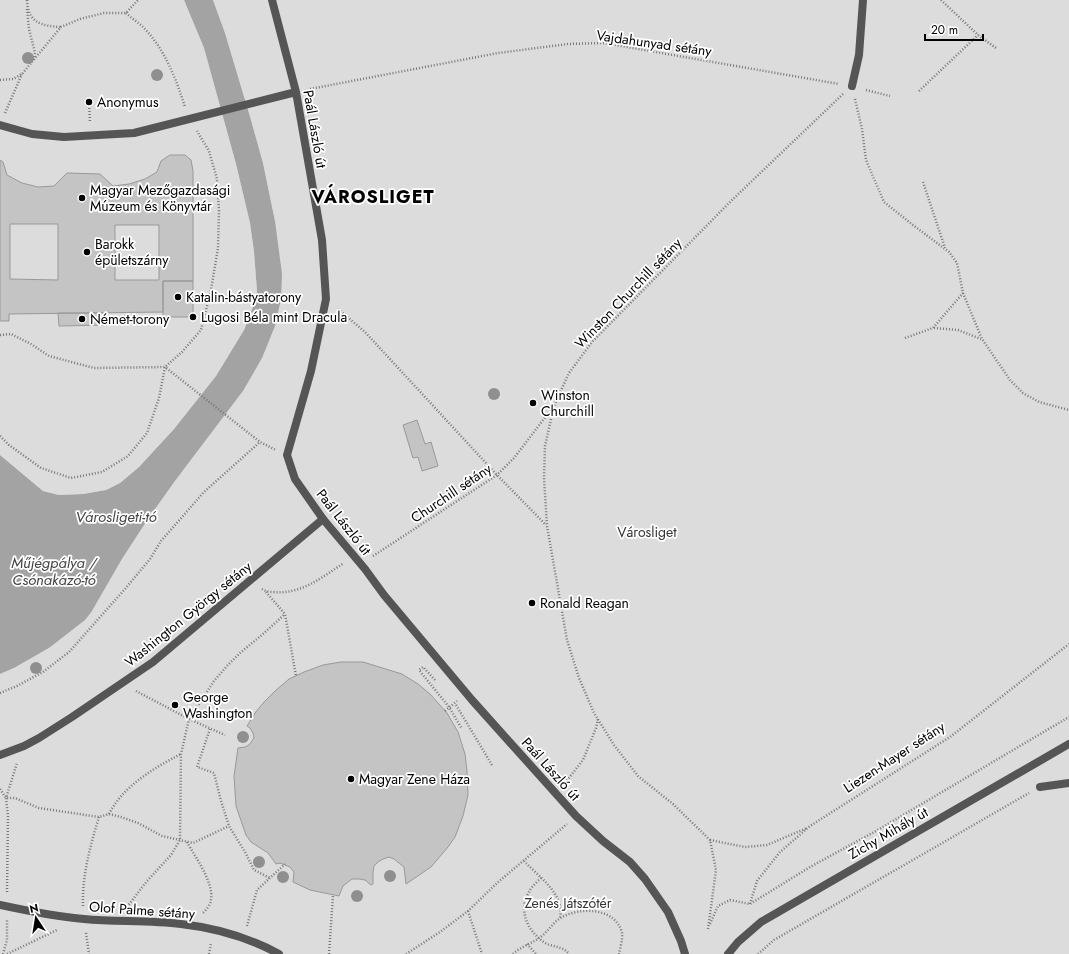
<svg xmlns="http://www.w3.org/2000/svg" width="1069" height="954" font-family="Jost,sans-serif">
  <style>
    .green { fill: #dcdcdc }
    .water { fill: #a3a3a3 }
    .building { fill: #c4c4c4; stroke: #999; fill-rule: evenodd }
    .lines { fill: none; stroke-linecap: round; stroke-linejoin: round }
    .path { stroke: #777; stroke-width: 2.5; stroke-dasharray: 1 2; stroke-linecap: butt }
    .lane { stroke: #555; stroke-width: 8 }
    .street { stroke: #555; stroke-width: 8 }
    .tree { fill: #8f8f8f }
    .poi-dot { fill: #000; stroke: #fff; stroke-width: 1.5 }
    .labels { text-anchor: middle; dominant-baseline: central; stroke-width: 3.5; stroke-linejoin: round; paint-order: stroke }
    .street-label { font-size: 14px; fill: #000; stroke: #fff }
    .poi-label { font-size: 14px; fill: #000; stroke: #fff; text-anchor: start }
    .park-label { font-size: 14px; fill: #333; stroke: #fff }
    .water-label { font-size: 15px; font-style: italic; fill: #444; stroke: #fff }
    .district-label { font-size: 18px; font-weight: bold; letter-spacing: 1px; fill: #000; stroke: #fff }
  </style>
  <rect width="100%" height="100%" fill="#fff"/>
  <path class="green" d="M0 0H184L204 48 236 164 250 223 254 252 257 291 255 301 251 312 244 330 216 376 174 429 139 467 120 483 106 490 83 494 59 495 43 491 0 455Z
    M213 0H1069V954H0V674L14 668 49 648 92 611 122 559 148 519 175 481 243 391 275 221 263 163 251 120 225 33Z"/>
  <path class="water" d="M184 0H213L225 33 251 120 263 163 275 221 282 274 281 299 275 326 262 358 243 391 175 481 148 519 122 559 92 611 85 620 49 648 14 668 0 674V455L43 491 59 495 83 494 106 490 120 483 139 467 174 429 216 376 244 330 251 312 255 301 257 291 254 252 250 223 236 164 204 48Z"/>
  <path class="building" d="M170 155H185L191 160 193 171V281H163V312L9 314V321H0V160L3 162 7 175 22 183 38 187 54 186 67 173 100 174 113 186 129 184 145 179 157 172 161 161ZM10 224H58V280L10 279ZM115 225H159V280H115Z
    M163 281H193V317H163Z
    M58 313H106L107 325 59 326Z
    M417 420 425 444 431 442 438 466 422 471 418 457 413 458 403 425Z
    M341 662H363L402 674 418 684 430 694 447 713 458 732 465 754 467 771 468 795 463 816 455 837 448 847 431 867 406 884 404 867 394 859 389 857 383 859 378 862 374 866 373 872V884L371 885 365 880 359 879H352L343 886 339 896 310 890 293 882 294 872 290 867 280 863 276 864 268 853 251 842 246 835 236 806 234 776 238 748 245 747 249 745 254 738 253 733 250 728 247 726 255 713 264 702 275 691 289 679 304 672 323 665Z"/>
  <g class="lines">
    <path class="path" d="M27 0C28 22 40 26 61 27
      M941 0 978 35 996 48
      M27 9 29 29 35 53 34 60
      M126 13C131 18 138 22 143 27 165 49 176 79 185 107
      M0 80 13 79 22 74 61 27 80 19 104 13H126L138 0
      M310 89 498 53 568 44 604 43 839 84
      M866 90 890 96
      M919 91 978 35
      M855 99 862 129 866 160 884 202 913 225 949 252 957 263 963 293 982 339 1010 380 1023 393 1039 402 1069 410
      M89 102 90 122
      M5 113 22 74
      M923 182 945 248
      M338 309 365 332 497 475 546 525
      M934 328 958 330 981 339
      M0 335 11 334 31 344 49 356 94 368 165 367 182 352 201 330 211 290 218 248 219 211 217 179 209 151 197 131
      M905 338 933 328 963 293
      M0 436 9 445 41 468 71 478 102 472 128 456 147 433 159 398 165 367 260 442 276 450
      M373 556 497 475 514 458 553 407
      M262 589C265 591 269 592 273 592 301 595 322 577 344 563
      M266 592 285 614 296 676
      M435 680 423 667 419 670 449 707 462 729
      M136 691 189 719 225 735
      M0 693 17 686 43 672 69 652 125 589 150 559 161 541 204 492 260 442
      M456 705 492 765
      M445 711 457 701
      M210 729 197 767 214 773 221 801 229 826 245 852 254 870 270 878
      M565 783 583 760 596 728 598 719
      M0 789 6 798H15L39 808 99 817 109 814 121 817 138 823 162 836 193 843 229 826
      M109 814C123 786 154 768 181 754
      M710 840 745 847 767 845 807 828
      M187 842C195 857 214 882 211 900 211 904 206 910 203 913
      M524 861C539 877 565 894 560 918
      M541 878C537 882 531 887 529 892 517 911 529 934 547 944 555 947 564 947 569 954
      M7 892 8 816 6 798 17 763
      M750 904 757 881 780 852 810 826 950 737 1069 644
      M83 906C82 875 90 847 99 817
      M127 907 147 881 171 855 180 840 181 754 189 719 214 681 227 666 240 653 263 634 285 614
      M468 911 482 954
      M710 924 718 906 730 900 750 904 810 867 876 831 1069 717
      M247 926 257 890 285 864
      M708 929 716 870 710 840 673 804 638 776 614 745 594 713 579 678 567 640 547 526 544 478 545 446 554 406 569 373 592 342 731 201 843 94
      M86 933 89 954
      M527 944 536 954
      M3 954 7 940V919
      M7 954 57 930
      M209 954 211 943
      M329 954 333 895
      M406 954 440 932 468 911 497 883 567 824
      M513 954C520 947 531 944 539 938 547 933 552 924 559 919 578 906 616 907 622 933 623 939 620 948 619 954
      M758 954 774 940 1029 793"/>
    <path class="lane" d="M272 0 296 92 322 240 326 299 311 371 287 455 295 479 323 519 365 569 384 595 472 700 576 816 603 841 630 862 645 879 668 912 681 941 685 954
      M852 86 859 55 863 0
      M0 125 32 134 64 137 134 133 296 92"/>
    <path class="street" d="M0 755 24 746 39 738 72 717 153 662 323 519
      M1040 787 1069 783
      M0 905C28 911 56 917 84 919 116 922 149 920 181 924 216 928 248 937 279 954
      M728 954 738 942 761 922 1069 744"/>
  </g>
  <g class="tree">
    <circle cx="28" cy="58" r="6"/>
    <circle cx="157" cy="75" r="6"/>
    <circle cx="494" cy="394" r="6"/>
    <circle cx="36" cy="668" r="6"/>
    <circle cx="243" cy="737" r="6"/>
    <circle cx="259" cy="862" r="6"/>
    <circle cx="390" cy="876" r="6"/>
    <circle cx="283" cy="877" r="6"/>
    <circle cx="357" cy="896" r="6"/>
  </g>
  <g class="poi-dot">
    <circle cx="89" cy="102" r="4"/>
    <circle cx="82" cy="198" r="4"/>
    <circle cx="87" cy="252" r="4"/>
    <circle cx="178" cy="297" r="4"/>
    <circle cx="193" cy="317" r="4"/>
    <circle cx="82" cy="319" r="4"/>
    <circle cx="533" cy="403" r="4"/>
    <circle cx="532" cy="603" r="4"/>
    <circle cx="175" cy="705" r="4"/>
    <circle cx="351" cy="779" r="4"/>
  </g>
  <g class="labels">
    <g class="street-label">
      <text transform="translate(654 43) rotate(8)">Vajdahunyad sétány</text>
      <text transform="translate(315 129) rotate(80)">Paál László út</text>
      <text transform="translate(628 293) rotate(-46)">Winston Churchill sétány</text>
      <text transform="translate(451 493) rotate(-34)">Churchill sétány</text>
      <text transform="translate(344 522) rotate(52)">Paál László út</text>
      <text transform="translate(188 614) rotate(-39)">Washington György sétány</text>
      <text transform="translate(894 757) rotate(-33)">Liezen-Mayer sétány</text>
      <text transform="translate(551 769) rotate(48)">Paál László út</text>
      <text transform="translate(888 833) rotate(-30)">Zichy Mihály út</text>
      <text transform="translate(142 910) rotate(4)">Olof Palme sétány</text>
    </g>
    <g class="poi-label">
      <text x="97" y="102">Anonymus</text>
      <text x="90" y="190">Magyar Mezőgazdasági<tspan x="90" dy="16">Múzeum és Könyvtár</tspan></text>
      <text x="95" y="244">Barokk<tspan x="95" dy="16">épületszárny</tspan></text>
      <text x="186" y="297">Katalin-bástyatorony</text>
      <text x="201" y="317">Lugosi Béla mint Dracula</text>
      <text x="90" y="319">Német-torony</text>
      <text x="541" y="395">Winston<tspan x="541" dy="16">Churchill</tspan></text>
      <text x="540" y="603">Ronald Reagan</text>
      <text x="183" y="697">George<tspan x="183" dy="16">Washington</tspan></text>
      <text x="359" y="779">Magyar Zene Háza</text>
    </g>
    <g class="park-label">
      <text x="647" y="532">Városliget</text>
      <text x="568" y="903">Zenés Játszótér</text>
    </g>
    <g class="water-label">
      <text x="116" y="517">Városligeti-tó</text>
      <text x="54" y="563">Műjégpálya /<tspan x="54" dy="17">Csónakázó-tó</tspan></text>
    </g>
    <g class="district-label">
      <text x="373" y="197">VÁROSLIGET</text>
    </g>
  </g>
  <g transform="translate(36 918) rotate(348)" stroke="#ffffff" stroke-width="3" paint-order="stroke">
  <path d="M0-3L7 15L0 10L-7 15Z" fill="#000000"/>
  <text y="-6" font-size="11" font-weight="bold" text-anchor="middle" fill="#000000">N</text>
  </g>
  <path d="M925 34v6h58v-6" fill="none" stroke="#000000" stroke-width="2"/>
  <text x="931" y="34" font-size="12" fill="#000000" stroke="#ffffff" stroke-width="3" paint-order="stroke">20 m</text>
</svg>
